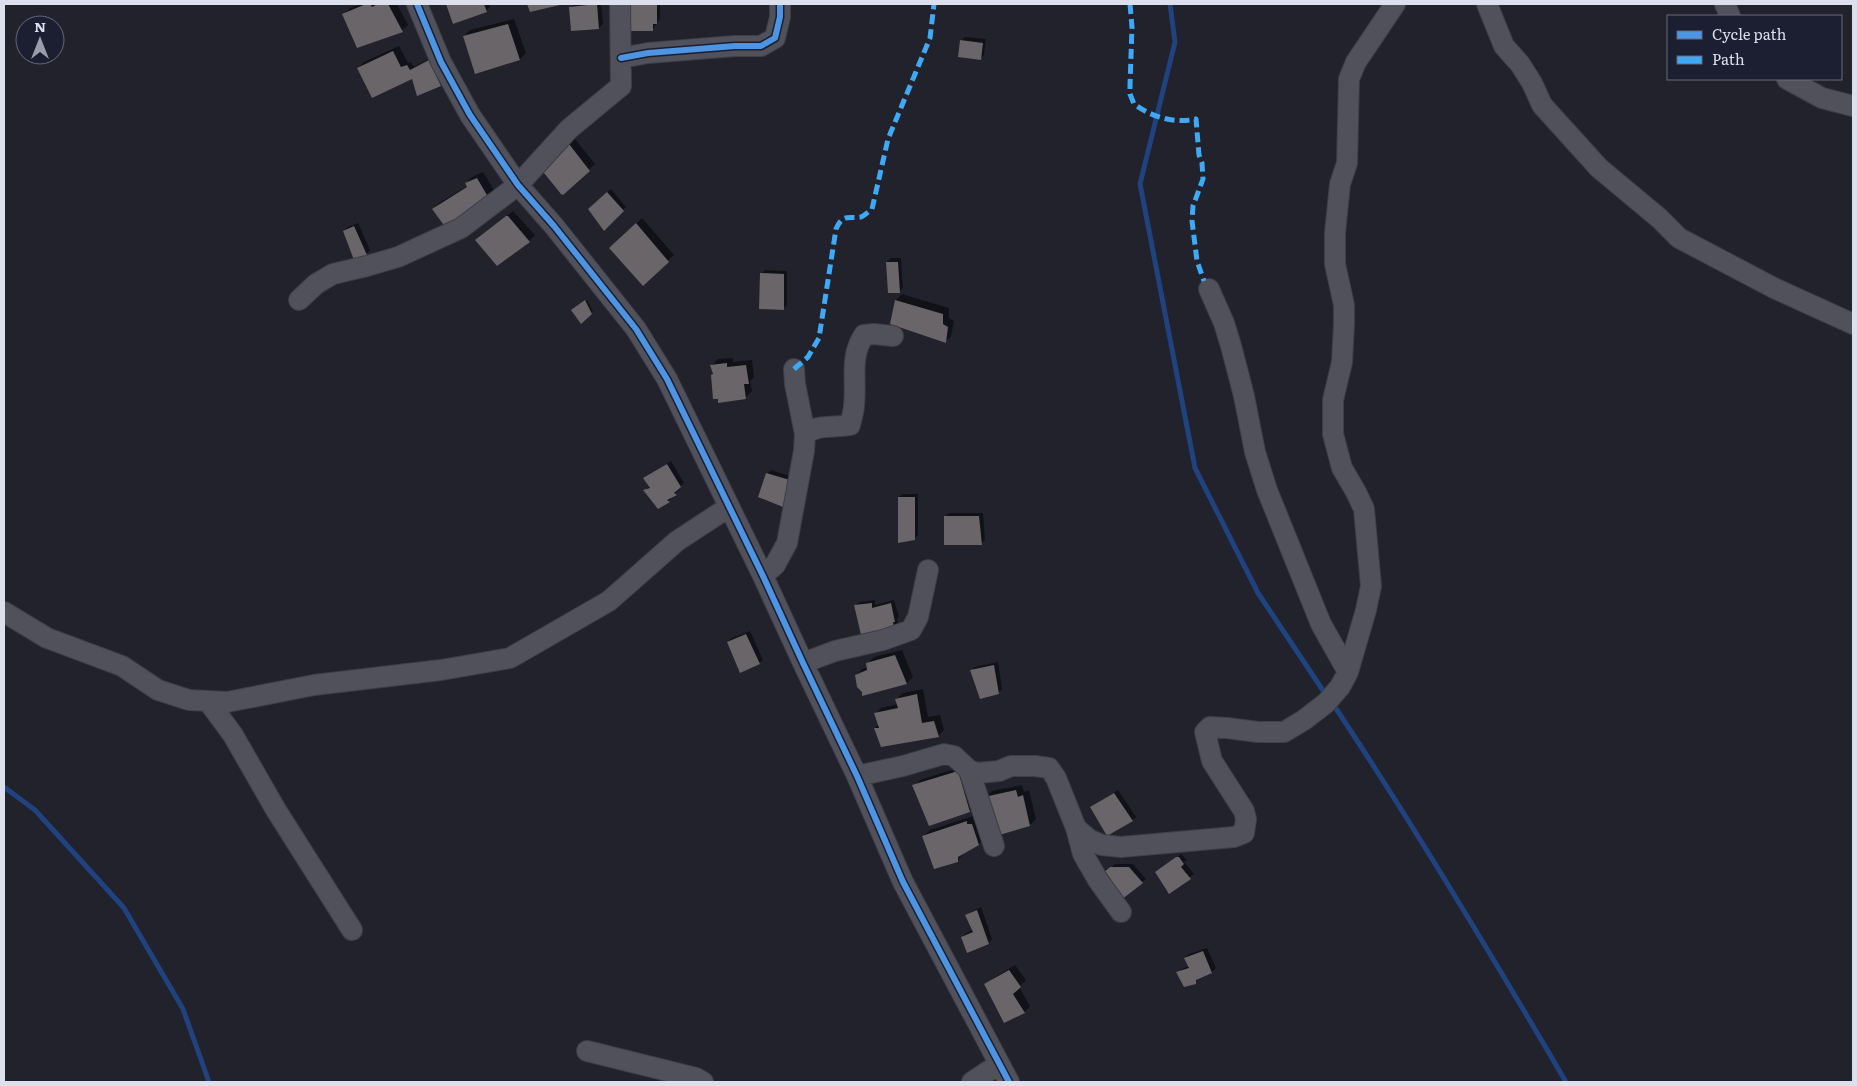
<svg xmlns="http://www.w3.org/2000/svg" width="1857" height="1086" font-family="Literata,serif">
  <style>
    .shadow { fill: #0007 }
    .lines { fill: none; stroke-linecap: round; stroke-linejoin: round }
    .stream { stroke: #20427e; stroke-width: 5 }
    .building { fill: #6a6569 }
    .minor-casing { stroke: #3e3e47; stroke-width: 22 }
    .minor { stroke: #50515a; stroke-width: 20 }
    .quiet { stroke: #3fa9f5; stroke-width: 5; stroke-dasharray: 10 5; stroke-linecap: butt }
    .cycleway-casing { stroke: #1c1e31; stroke-width: 9 }
    .cycleway { stroke: #4d94e3; stroke-width: 6 }
  </style>
  <rect width="100%" height="100%" fill="#21222c"/>
  <path class="shadow" d="M361 4H397L408 25 402 30 344 15 350 8Z
    M447 4H489L490 7 486 11 454 23Z
    M574 4H601L603 24 599 28 570 8Z
    M632 4H660V19L652 30 630 22 632 20Z
    M514 19 526 53 520 59 476 73 464 36 470 30Z
    M965 37 986 39 984 55 981 58 961 41Z
    M399 46 408 63 411 62 414 67 433 57 444 82 440 85 413 77 358 68 364 62Z
    M575 139 595 164 563 193 547 162Z
    M483 172 497 195 433 209 439 203 468 186 466 183 472 177Z
    M611 189 626 207 605 229 589 209Z
    M513 211 535 235 529 241 482 235Z
    M642 218 674 255 643 284 617 242Z
    M358 223 370 250 366 254 344 231 348 227Z
    M891 258H901L903 288 900 291 887 262Z
    M765 270 787 271V305L783 309 761 274Z
    M902 294 949 308V318L954 321 951 336 945 342 892 323 896 300Z
    M587 300 593 312 581 322 574 308Z
    M733 358V362L752 360 754 377 750 381 752 391 746 397 714 373 712 365 718 359Z
    M671 461 684 483 677 489 680 490 671 496 672 497 669 501 658 508 645 490 650 486 645 478Z
    M771 470 793 477 786 502 782 505 767 474Z
    M903 494H918V535L914 539 899 497Z
    M949 513H983L985 540 981 544 945 517Z
    M875 600V605L894 600 899 617 897 619 899 627 895 631 856 605 860 602Z
    M750 631 763 660 759 663 728 642 732 638Z
    M902 650 913 677 907 683 856 675 862 669 868 667V663L874 657Z
    M998 662 1002 689 998 693 971 670 975 667Z
    M923 689 928 717 940 715 944 730 938 736 882 745 875 728 879 724 875 714 881 708 898 704 897 699 903 693Z
    M964 766 976 805 969 811 914 786 920 780Z
    M1022 785 1024 792 1029 790 1036 819 1030 825 986 797 992 791Z
    M1118 790 1136 817 1132 820 1092 807Z
    M973 816V818H978L985 838 979 844 964 853 957 861 924 836 930 830Z
    M1181 854 1187 860 1184 862 1194 874 1170 892 1157 872Z
    M1115 864H1133L1146 879 1142 882 1104 874Z
    M981 907 992 939 989 943 962 937 966 933 973 930 967 915 971 912Z
    M1207 948 1216 968 1212 972 1199 977 1195 983 1178 973 1182 969 1189 966 1185 958 1189 954Z
    M1015 965 1026 980 1019 987 1030 1006 1025 1012 986 985 992 979Z"/>
  <g class="lines">
    <path class="stream" d="M1170 4 1175 42 1140 184 1195 468 1258 593 1326 695
      M1333 704C1415 827 1491 954 1566 1082
      M4 787 35 810 124 908 183 1009 209 1082"/>
  </g>
  <path class="building" d="M366 4H370L372 7 378 4H388L403 32 357 48 342 14Z
    M446 4H484L487 12 453 24Z
    M527 4H560V5L530 12Z
    M597 4 599 29 571 31 569 7Z
    M631 4H657V24H653V31H631L628 22 631 21Z
    M508 24 520 60 475 74 463 36Z
    M960 40 983 43 981 60 958 57Z
    M393 51 401 67 407 65 410 70 429 60 441 86 417 96 412 79 372 98 357 68Z
    M569 144 590 171 563 195 561 194 540 168Z
    M477 178 491 202 446 228 432 209 467 187 465 183Z
    M607 192 624 211 604 231 588 209Z
    M506 216H508L530 242 497 266 475 240Z
    M636 223 669 262 643 286 609 248Z
    M354 226 367 255 354 260 343 231Z
    M886 262H898L900 293H888Z
    M760 273 784 274V310L759 309Z
    M585 300 592 314 581 324 571 310Z
    M895 300 943 314V324L948 327 946 343 890 324Z
    M727 363V367L746 365 749 384H744L746 399 718 403V399H713L711 375 713 374 710 365Z
    M667 464 681 487 674 493 677 495 667 500 670 502 658 509 643 490 650 488 643 478Z
    M766 473 790 480 783 507 758 497Z
    M898 497H915V540L898 543Z
    M944 516H979L982 545H944Z
    M872 603V608L891 603 895 622H893L895 632 862 639 854 605Z
    M746 634 760 664 740 673 727 642Z
    M895 655 907 684 862 696V692L857 687 855 675 867 670 866 663Z
    M994 665 999 694 980 699 970 670Z
    M917 694 922 723 934 721 939 737 881 747 874 728H879L874 713 898 708 895 699Z
    M958 771 970 812 929 826 912 785Z
    M1016 790 1018 797 1023 795 1030 826 996 836 984 797Z
    M1114 793 1133 821 1107 836 1090 807Z
    M967 821V824H972L979 845 958 857V862L934 869 922 836Z
    M1176 857H1179L1184 864 1181 867 1191 879 1169 894 1155 872Z
    M1110 867H1129L1143 883 1121 900 1102 874Z
    M977 910 989 944 967 953 961 937 973 932 965 915Z
    M1203 951 1212 973 1196 980V984L1184 987 1176 972 1189 968 1184 958Z
    M1009 970 1021 987 1013 994 1025 1013 1004 1023 984 984Z"/>
  <g class="lines">
    <g class="minor-casing">
      <path id="minor" d="M417 4 441 62 470 115 518 185 554 226 636 329 667 379 763 576 803 663 857 776 903 882 1009 1082
        M1487 4 1504 46 1520 64 1532 83 1542 105 1599 168 1659 218 1679 238 1774 288 1853 324
        M1725 4 1730 16
        M621 58 648 53 735 46H761L775 38 780 17V4
        M1787 79 1822 98 1853 106
        M1209 289 1224 323 1231 346 1244 396 1255 452 1267 490 1321 624 1348 672
        M299 300 316 284 333 274 367 266 398 257 461 228 518 185 569 129 621 86 620 4
        M805 434C818 424 834 428 850 425 851 419 854 412 854 405 857 380 849 358 864 335L874 334 893 336
        M763 576 775 565 787 543 804 451 805 434 795 384 794 369
        M4 612 47 638 122 666 158 690 189 700 227 702 314 685 441 670 510 658 609 601 677 541 729 507
        M803 663 835 651 883 640 911 630 918 617 928 570
        M208 701 233 735 276 810 352 930
        M969 770 994 846
        M857 776 903 766 944 754 954 756 969 770 977 773 999 771 1011 766H1035L1049 768 1056 778 1076 828 1083 854 1098 880 1121 912
        M1076 828 1090 840 1102 845 1121 847 1234 837 1244 833 1246 819 1244 811 1212 761 1205 732 1210 727 1227 728 1258 732H1284L1304 720 1326 703 1340 687 1348 672 1366 610 1371 586 1364 509 1356 492 1342 468 1333 434V400L1342 362 1344 324V305L1335 264V233L1340 184 1347 163 1349 79 1356 62 1395 4
        M587 1051 696 1078 703 1082
        M972 1082 999 1064"/>
    </g>
    <use href="#minor" class="minor"/>
    <path class="quiet" d="M1130 4 1132 27 1130 85V94L1134 104C1152 117 1174 124 1196 119L1199 155 1202 163 1203 179 1193 206 1192 221 1197 261 1204 281
      M794 369 808 357 819 338 836 229C843 213 848 219 861 217 864 216 868 212 872 209L888 139 930 38 934 4"/>
    <g class="cycleway-casing">
      <path id="cycleway" d="M417 4 441 62 470 115 518 185 554 226 636 329 667 379 763 576 803 663 857 776 903 882 1009 1082
        M621 58 648 53 735 46H761L775 38 780 17V4"/>
    </g>
    <use href="#cycleway" class="cycleway"/>
  </g>
  <rect width="1857" height="1086" fill="none" stroke="#dcdfec" stroke-width="10"/>
  <rect x="1667" y="15" width="175" height="65" fill="#1c1e31" stroke="#696b7c"/>
  <rect x="1677" y="31" width="25" height="8" fill="#4d94e3" stroke="#696b7c"/>
  <text x="1712" y="40" font-size="15" fill="#dcdfec">Cycle path</text>
  <rect x="1677" y="56" width="25" height="8" fill="#3fa9f5" stroke="#696b7c"/>
  <text x="1712" y="65" font-size="15" fill="#dcdfec">Path</text>
  <g transform="translate(40 40)"><circle r="24" fill="#1c1e31" stroke="#696b7c"/>
  <path d="M0-4L9 19L0 12L-9 19Z" fill="#9b9da9"/>
  <text y="-8" font-size="14" font-weight="bold" text-anchor="middle" fill="#dcdfec">N</text>
  </g>
</svg>
